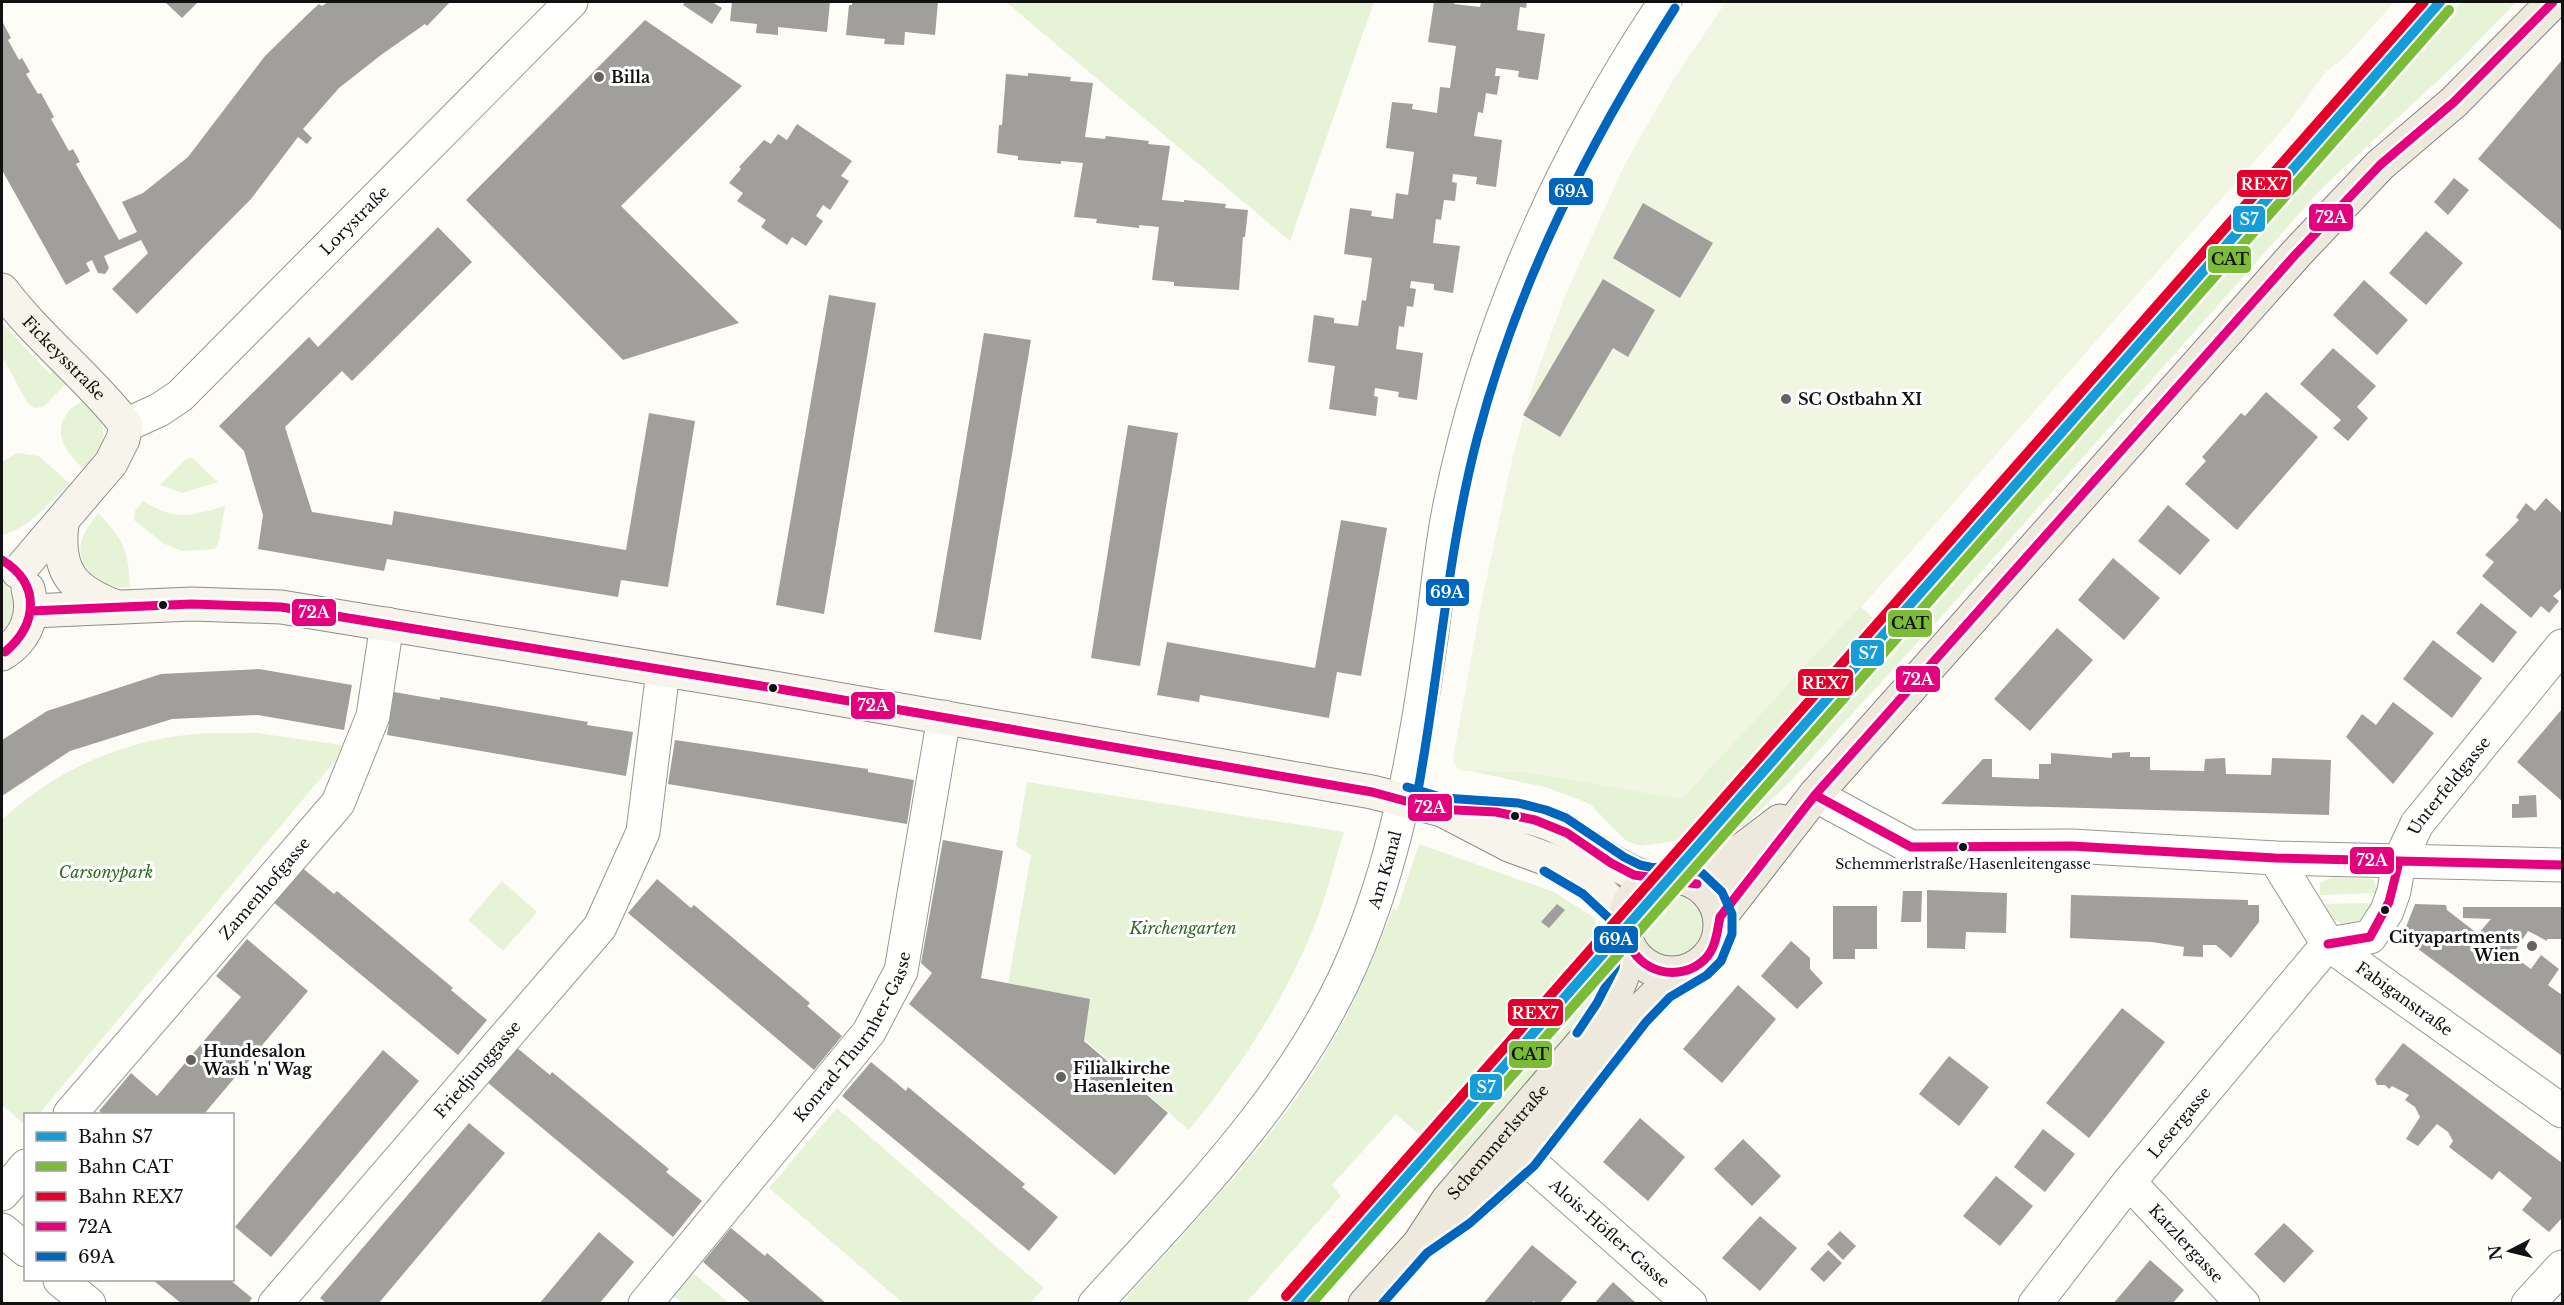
<svg xmlns="http://www.w3.org/2000/svg" width="2564" height="1305" font-family="'Libre Baskerville',serif">
  <style>
    .green { fill: #e7f3d7 }
    .pitch { fill: #f0f6e1 }
    .building { fill: #a19f9c }
    .lines { fill: none; stroke-linecap: round; stroke-linejoin: round }
    .street-casing { stroke: #979795; stroke-width: 35 }
    .secondary-casing { stroke: #8e8d8b; stroke-width: 35 }
    .primary-casing { stroke: #858482; stroke-width: 35 }
    .street { stroke: #fffffe; stroke-width: 33 }
    .secondary { stroke: #f6f4eb; stroke-width: 33 }
    .primary { stroke: #ede9dc; stroke-width: 33 }
    .bus-1-casing { stroke: #fff; stroke-width: 14 }
    .bus-2-casing { stroke: #fff; stroke-width: 14 }
    .bus-1 { stroke: #e5007d; stroke-width: 9 }
    .bus-2 { stroke: #0065bd; stroke-width: 9 }
    .rail-1-casing { stroke: #fff; stroke-width: 15 }
    .rail-2-casing { stroke: #fff; stroke-width: 15 }
    .rail-3-casing { stroke: #fff; stroke-width: 15 }
    .rail-1 { stroke: #159dd9; stroke-width: 10 }
    .rail-2 { stroke: #7bbc36; stroke-width: 10 }
    .rail-3 { stroke: #e4002b; stroke-width: 10 }
    .poi-dot { fill: #646362; stroke: #fff; stroke-width: 2 }
    .bus-dot { fill: #111; stroke: #fff; stroke-width: 2 }
    .labels { text-anchor: middle; dominant-baseline: central; stroke-width: 6; stroke-linejoin: round; paint-order: stroke }
    .bus-label { font-size: 14px; fill: #111; stroke: #fff }
    .poi-label { font-size: 16px; font-weight: bold; fill: #111; stroke: #fff; text-anchor: start }
    .street-label { font-size: 16px; fill: #111; stroke: #fff }
    .park-label { font-size: 16px; font-style: italic; fill: #2f6b1f; stroke: #fff }
    .line-badge { stroke: #fff; stroke-width: 2 }
    .badge-label { font-size: 16px; text-anchor: middle; font-weight: bold; fill: #fff }
    .pale-badge-label { font-size: 16px; text-anchor: middle; font-weight: bold; fill: #111 }
  </style>
  <rect width="100%" height="100%" fill="#fdfcf7"/>
  <path class="green" d="M1006 2H1374L1290 241Z
    M2394 2 2344 58 2326 71 2288 123 1861 607 1898 641 2332 148 2359 119 2373 108 2385 95 2394 78 2461 2H2516L2461 59 2322 188 1941 617 1789 783 1745 825 1704 842 1676 841 1641 846 1626 841 1591 805 1583 801 1545 787 1457 768 1453 759 2291 103Z
    M2 323 50 374 56 369 68 382 43 407 34 408 27 402 2 356Z
    M84 399C101 410 110 437 98 455 94 461 88 465 83 469 69 454 52 437 66 415 69 409 78 404 84 399Z
    M17 453 39 456 69 483C49 503 30 528 2 535V462Z
    M192 458 218 482 182 493 160 485 186 459Z
    M143 501C175 521 191 516 225 506L219 541 215 549 181 551 163 543 134 520 135 511Z
    M98 513C124 540 128 549 130 587 105 590 76 572 81 543 83 532 92 522 98 513Z
    M2 580C16 596 19 619 2 635Z
    M256 733 342 745 336 760 39 1114H26L25 1125 2 1105V820C49 775 112 745 178 736 203 732 230 734 256 733Z
    M1027 782 1344 832C1336 858 1329 885 1320 911 1291 991 1242 1065 1189 1130L1084 1039 1008 984 1031 855 1016 846Z
    M1419 844 1554 892 1595 918 1602 965 1598 979 1602 998 1458 1170 1396 1114 1332 1185 1341 1196 1246 1303 1121 1304C1192 1223 1270 1146 1325 1054 1353 1008 1373 959 1393 909L1397 910Z
    M2332 877 2374 879 2378 893 2320 895V883Z
    M502 881 537 912 503 951 468 920Z
    M1639 926a32 32 0 1 1 64 0a32 32 0 1 1-64 0Z
    M2373 903 2367 920 2349 927C2335 922 2329 916 2322 904Z
    M837 1108 1044 1288 1030 1303H903L769 1188Z
    M692 1272 729 1303H683L673 1296Z"/>
  <path class="pitch" d="M1726 2H2394L2344 58 2326 71 2288 123 1896 568 1682 799 1523 772 1463 771 1457 768 1453 759 1480 610 1512 460 1533 384 1565 296 1625 164 1672 82Z"/>
  <path class="building" d="M165 2H198L182 18Z
    M328 2H450L427 26 425 24 381 55 339 88 303 129 312 138 307 144 298 137 251 199 137 314 112 289 148 253 141 240 104 256 109 268 105 274 98 273 92 260 86 263 90 271 66 285 2 170V21L11 38 8 40 19 60 22 58 30 72 26 74 38 94 41 93 54 117 51 119 69 151 73 149 80 162 76 164 119 240 137 232 122 202 143 193 188 157 265 56 309 13 319 4 322 6Z
    M685 2H712L722 8 712 24 683 5Z
    M732 2H830L827 32 778 27V35L756 33 757 24 730 21Z
    M852 2H938L935 35 905 32 904 45 884 44 885 39 846 35 849 5H852Z
    M1434 2H1455L1454 4 1480 7 1481 2H1527L1526 8 1520 7 1517 30 1545 34 1538 80 1518 77 1519 71 1496 68 1495 76H1500L1497 95 1486 93 1483 113 1478 112 1474 136 1502 140 1496 187 1476 184 1477 177 1453 174 1452 182 1457 183 1455 201 1444 200 1441 220 1436 219 1433 243 1460 246 1453 293 1434 290V284L1411 281 1410 288 1416 289 1413 307 1407 306 1404 327 1399 326 1396 349 1423 353 1417 400 1398 397 1399 392 1375 388 1374 396 1378 397 1376 416 1329 409 1335 366 1308 362 1314 315 1334 318V323L1358 326 1362 300 1366 301 1372 258 1344 254 1350 208 1372 211 1371 216 1393 219 1396 193 1408 195 1414 152 1386 148 1392 102 1413 104 1412 109 1437 113 1440 87 1450 88 1456 46 1428 42Z
    M645 20 742 86 621 206 739 323 623 360 466 200Z
    M2562 60V231L2478 159Z
    M1028 73 1071 77 1070 81 1093 83 1085 137 1105 139 1106 136 1149 141 1148 144 1170 146 1162 200 1184 202V200L1226 204 1225 208 1248 210 1245 237H1243L1239 290 1174 286V282L1152 280 1159 227 1139 225V228L1096 223 1097 219 1074 217 1083 163 1061 161V164L1018 160V156L997 153 999 125H1002L1006 74 1028 76Z
    M797 124 852 161 841 176 849 181 830 210 823 205 816 216 823 221 806 246 792 237 787 245 761 227 766 220 737 201 743 193 729 183 741 169 739 167 764 140 771 144 778 134 787 140Z
    M2454 178 2469 190 2448 215 2434 202Z
    M1643 203 1713 243 1680 298 1613 258Z
    M438 227 472 262 352 381 342 371 285 427 312 512 392 525 394 511 626 550 649 413 695 421 668 587 621 580 618 597 387 559 384 571 258 549 263 515 244 451 219 426 309 337 318 347Z
    M2426 231 2463 263 2426 305 2389 273Z
    M1603 279 1655 310 1628 357 1613 348 1560 437 1523 415Z
    M2364 280 2408 320 2377 355 2333 315Z
    M829 295 876 303 824 614 776 605Z
    M984 333 1031 340 981 640 934 632Z
    M2333 348 2376 386 2357 407 2368 418 2348 441 2333 428 2341 420 2300 384Z
    M2266 392 2318 437 2237 530 2185 484 2206 461 2202 457 2241 413 2245 416Z
    M1128 425 1178 433 1140 666 1091 658Z
    M2546 498 2562 513V591L2561 589 2553 596 2559 601 2549 613 2541 606 2531 618 2482 576 2494 562 2485 555 2519 520 2516 517 2526 503 2535 511Z
    M2168 505 2210 540 2180 575 2138 541Z
    M1341 520 1387 528 1361 676 1337 672 1329 718 1200 695 1199 702 1157 695 1167 642 1315 668Z
    M2113 558 2160 598 2124 640 2078 600Z
    M2481 603 2517 632 2493 663 2456 633Z
    M2057 628 2093 660 2030 731 1994 699Z
    M2433 640 2482 678 2452 718 2403 679Z
    M259 669 352 685 344 730 258 715 172 719 70 751 2 796V740L47 711 161 674Z
    M394 692 440 700V697L588 722 587 725 633 732 626 776 387 735Z
    M2393 702 2434 733 2393 784 2346 737 2362 714 2376 725Z
    M2562 709V801L2517 762Z
    M675 740 868 769V772L914 780 907 824 668 784Z
    M2130 752V757H2150V770L2204 771 2205 759 2225 758 2226 774 2271 775 2272 758 2331 760 2329 815 1941 804 1983 759H1992V777L2039 779V764H2051V753L2112 758V753Z
    M2536 795 2537 817 2512 818V804H2519V796Z
    M943 840 1003 851 981 978 1090 999 1084 1041 1168 1113 1115 1175 909 1004 932 973 921 963Z
    M300 866 334 894 337 891 453 988 451 990 487 1020 458 1055 272 901Z
    M657 879 691 908 694 905 810 1003 807 1006 842 1036 814 1070 628 913Z
    M1927 890 2007 893 2006 933 1966 932 1965 949 1927 948Z
    M1903 891H1922L1921 922H1901Z
    M2071 895 2248 900V905H2259V922L2231 958 2216 945H2203V957L2183 956 2184 947 2152 942 2070 938Z
    M1557 904 1565 910 1549 928 1541 922Z
    M2415 904 2446 905 2447 910 2478 934 2491 919 2463 918V907H2562V939H2547V941L2528 931 2512 955 2531 969 2541 955 2559 969 2548 985 2562 995V1056L2402 937Z
    M1833 906H1877V949H1855V959H1833Z
    M247 939 308 991 204 1114H104L99 1111 131 1073 157 1096 241 997 216 976Z
    M1791 941 1810 958V969L1823 983 1797 1009 1761 976Z
    M1738 985 1776 1019 1722 1083 1683 1049Z
    M2122 1008 2165 1042 2089 1138 2046 1103Z
    M2403 1043 2562 1163V1218L2549 1232 2522 1210 2532 1198 2499 1171 2492 1180 2449 1147 2453 1141 2448 1132 2437 1124 2418 1146 2406 1139 2420 1117 2415 1107 2405 1100 2409 1095 2392 1086 2389 1089 2385 1085H2377L2375 1079Z
    M516 1047 550 1075 552 1072 669 1169 666 1172 702 1201 673 1237 487 1082Z
    M383 1050 419 1081 271 1257 235 1227Z
    M1949 1056 1989 1087 1959 1126 1919 1094Z
    M871 1062 906 1091 908 1087 1025 1184 1022 1187 1058 1217 1029 1251 842 1096Z
    M1640 1118 1685 1157 1648 1201 1603 1162Z
    M469 1123 505 1153 378 1304H327L320 1298Z
    M2043 1129 2075 1154 2045 1192 2014 1167Z
    M1743 1139 1781 1176 1752 1206 1714 1169Z
    M1996 1176 2033 1206 2000 1246 1963 1216Z
    M1760 1216 1797 1248 1760 1291 1722 1258Z
    M2284 1223 2314 1251 2284 1283 2254 1254Z
    M731 1228 765 1256 767 1253 827 1304H752L703 1262Z
    M1840 1231 1856 1246 1843 1260 1827 1244Z
    M599 1232 634 1262 599 1304H539Z
    M1532 1245 1577 1282 1559 1304H1537L1534 1301 1531 1304H1483Z
    M1828 1250 1842 1263 1824 1282 1810 1269Z
    M2150 1260 2184 1290 2172 1304H2113Z
    M153 1280H230L252 1298 248 1304H182Z
    M1613 1282 1637 1304H1594Z"/>
  <g class="lines">
    <g class="street-casing">
      <g id="street">
        <path id="s1" d="M126 425 159 410 180 396 571 2"/>
        <path d="M1815 795 1911 847 2072 846 2275 858 2562 865"/>
        <path id="s2" d="M2275 858 2328 944 2562 1111"/>
        <path id="s3" d="M2328 944 2370 937 2387 911 2394 891 2399 862 2417 824 2562 646"/>
        <path id="s4" d="M70 1114 338 803 373 716 387 624"/>
        <path id="s5" d="M1505 1140 1690 1304"/>
        <path id="s6" d="M2129 1182 2243 1304"/>
        <path d="M2 1194 26 1166"/>
        <path d="M2 1230 26 1250"/>
        <path d="M60 1280 89 1304"/>
        <path id="s7" d="M275 1304 600 927 643 832 663 671"/>
        <path id="s8" d="M645 1304 869 1032 901 971 944 717"/>
        <path id="s9" d="M1095 1304C1190 1199 1295 1094 1352 962 1395 863 1414 757 1429 652 1437 601 1440 550 1451 500 1488 321 1564 153 1665 2"/>
        <path id="s10" d="M2035 1304 2129 1182 2328 944"/>
        <path d="M2528 1304 2562 1267"/>
      </g>
    </g>
    <g class="secondary-casing">
      <g id="secondary">
        <path id="s11" d="M2 290C39 339 89 377 126 425L123 439 111 463 18 572"/>
        <path d="M62 524C56 572 73 591 117 607"/>
        <path d="M31 611 192 604 281 607 774 688 1372 792 1442 810 1509 845 1547 859 1573 872 1599 890 1625 917"/>
        <path d="M2 654C25 640 36 616 28 589"/>
        <path d="M1446 810C1484 811 1526 811 1561 829 1595 847 1615 870 1654 880"/>
      </g>
    </g>
    <g class="primary-casing">
      <g id="primary">
        <circle cx="1672" cy="925" r="48"/>
        <path d="M1697 884 1780 821"/>
        <path d="M1720 917 1815 795 2295 255 2380 165 2454 102 2553 2"/>
        <path d="M1445 1226C1473 1207 1501 1183 1525 1158 1580 1099 1616 1018 1685 972"/>
        <path id="s12" d="M1365 1304 1419 1244 1448 1200 1597 1026C1613 1001 1624 978 1630 948"/>
      </g>
    </g>
    <use href="#street" class="street"/>
    <use href="#secondary" class="secondary"/>
    <use href="#primary" class="primary"/>
    <g class="bus-1-casing">
      <path id="bus-1" d="M2 560C41 584 38 624 5 652
        M31 611 192 604 281 607 774 688 1372 792 1435 809 1496 812 1535 820 1567 833 1611 863 1634 875 1697 884
        M1815 795 1911 847 2072 846 2275 858 2562 865
        M1625 917C1626 924 1626 933 1628 940 1638 973 1680 983 1704 960 1716 949 1717 932 1720 917
        M1720 917 1815 795 2295 255 2380 165 2454 102 2553 2
        M2328 944 2370 937 2389 902 2399 862"/>
    </g>
    <g class="bus-2-casing">
      <path id="bus-2" d="M1416 801C1439 681 1446 558 1477 439 1517 284 1589 143 1675 8
        M1544 871 1583 894 1613 922 1618 949 1615 968 1597 1003 1577 1033
        M1382 1304 1427 1253 1470 1223 1534 1166 1646 1022 1670 997 1707 975 1721 961 1732 934V914L1722 892 1702 873 1686 867 1669 865 1654 868 1640 865 1624 857 1566 818 1546 810 1518 803 1444 798 1407 787"/>
    </g>
    <use href="#bus-1" class="bus-1"/>
    <use href="#bus-2" class="bus-2"/>
    <g class="rail-1-casing">
      <path id="rail-1" d="M1295 1304 2440 2"/>
    </g>
    <g class="rail-2-casing">
      <path id="rail-2" d="M1311 1304 2449 10"/>
    </g>
    <g class="rail-3-casing">
      <path id="rail-3" d="M1286 1296 2424 2"/>
    </g>
    <use href="#rail-1" class="rail-1"/>
    <use href="#rail-2" class="rail-2"/>
    <use href="#rail-3" class="rail-3"/>
  </g>
  <g class="poi-dot">
    <circle cx="599" cy="77" r="6"/>
    <circle cx="1786" cy="399" r="6"/>
    <circle cx="2532" cy="946" r="6"/>
    <circle cx="191" cy="1060" r="6"/>
    <circle cx="1061" cy="1077" r="6"/>
  </g>
  <g class="bus-dot">
    <circle cx="163" cy="605" r="5"/>
    <circle cx="773" cy="688" r="5"/>
    <circle cx="1515" cy="816" r="5"/>
    <circle cx="1963" cy="847" r="5"/>
    <circle cx="2385" cy="910" r="5"/>
  </g>
  <g class="labels">
    <g class="bus-label">
      <text x="1963" y="864">Schemmerlstraße/Hasenleitengasse</text>
    </g>
    <g class="poi-label">
      <text x="611" y="77">Billa</text>
      <text x="1798" y="399">SC Ostbahn XI</text>
      <text x="2520" y="937" text-anchor="end">Cityapartments<tspan x="2520" dy="18">Wien</tspan></text>
      <text x="203" y="1051">Hundesalon<tspan x="203" dy="18">Wash 'n' Wag</tspan></text>
      <text x="1073" y="1068">Filialkirche<tspan x="1073" dy="18">Hasenleiten</tspan></text>
    </g>
    <g class="street-label">
      <text stroke="none"><textPath href="#s1" startOffset="309">Lorystraße</textPath></text>
      <text stroke="none"><textPath href="#s11" startOffset="92">Fickeysstraße</textPath></text>
      <text stroke="none"><textPath href="#s3" startOffset="216">Unterfeldgasse</textPath></text>
      <text stroke="none"><textPath href="#s9" startOffset="528">Am Kanal</textPath></text>
      <text stroke="none"><textPath href="#s4" startOffset="298">Zamenhofgasse</textPath></text>
      <text stroke="none"><textPath href="#s2" startOffset="195">Fabiganstraße</textPath></text>
      <text stroke="none"><textPath href="#s8" startOffset="340">Konrad-Thurnher-Gasse</textPath></text>
      <text stroke="none"><textPath href="#s7" startOffset="310">Friedjunggasse</textPath></text>
      <text stroke="none"><textPath href="#s10" startOffset="232">Lesergasse</textPath></text>
      <text stroke="none"><textPath href="#s12" startOffset="210">Schemmerlstraße</textPath></text>
      <text stroke="none"><textPath href="#s5" startOffset="140">Alois-Höfler-Gasse</textPath></text>
      <text stroke="none"><textPath href="#s6" startOffset="84">Katzlergasse</textPath></text>
    </g>
    <g class="park-label">
      <text x="106" y="872">Carsonypark</text>
      <text x="1183" y="928">Kirchengarten</text>
    </g>
  </g>
  <g class="line-badge">
    <rect x="2236" y="169" width="56" height="29" rx="6" fill="#e4002b"/>
    <rect x="1548" y="177" width="46" height="29" rx="6" fill="#0065bd"/>
    <rect x="2308" y="203" width="46" height="29" rx="6" fill="#e5007d"/>
    <rect x="2232" y="205" width="34" height="28" rx="6" fill="#159dd9"/>
    <rect x="2207" y="245" width="45" height="29" rx="6" fill="#7bbc36"/>
    <rect x="1425" y="578" width="45" height="29" rx="6" fill="#0065bd"/>
    <rect x="291" y="598" width="46" height="29" rx="6" fill="#e5007d"/>
    <rect x="1887" y="609" width="46" height="29" rx="6" fill="#7bbc36"/>
    <rect x="1850" y="639" width="35" height="28" rx="6" fill="#159dd9"/>
    <rect x="1895" y="665" width="46" height="28" rx="6" fill="#e5007d"/>
    <rect x="1797" y="668" width="57" height="29" rx="6" fill="#e4002b"/>
    <rect x="850" y="691" width="46" height="29" rx="6" fill="#e5007d"/>
    <rect x="1407" y="793" width="46" height="29" rx="6" fill="#e5007d"/>
    <rect x="2349" y="846" width="46" height="29" rx="6" fill="#e5007d"/>
    <rect x="1593" y="925" width="46" height="29" rx="6" fill="#0065bd"/>
    <rect x="1507" y="998" width="57" height="29" rx="6" fill="#e4002b"/>
    <rect x="1508" y="1040" width="45" height="29" rx="6" fill="#7bbc36"/>
    <rect x="1469" y="1073" width="34" height="28" rx="6" fill="#159dd9"/>
  </g>
  <g class="badge-label">
    <text x="2264" y="190">REX7</text>
    <text x="1571" y="197">69A</text>
    <text x="2331" y="223">72A</text>
    <text x="2249" y="225">S7</text>
    <text x="1447" y="598">69A</text>
    <text x="314" y="618">72A</text>
    <text x="1868" y="659">S7</text>
    <text x="1918" y="685">72A</text>
    <text x="1825" y="689">REX7</text>
    <text x="873" y="711">72A</text>
    <text x="1430" y="813">72A</text>
    <text x="2372" y="866">72A</text>
    <text x="1616" y="945">69A</text>
    <text x="1535" y="1019">REX7</text>
    <text x="1486" y="1093">S7</text>
  </g>
  <g class="pale-badge-label">
    <text x="2230" y="265">CAT</text>
    <text x="1910" y="629">CAT</text>
    <text x="1530" y="1060">CAT</text>
  </g>
  <rect width="2564" height="1305" fill="none" stroke="#111111" stroke-width="6"/>
  <rect x="24" y="1113" width="210" height="168" fill="#ffffff" stroke="#a0a0a0" stroke-width="1.5"/>
  <rect x="36" y="1132" width="30" height="9" fill="#159dd9" stroke="#a0a0a0" stroke-width="1.5"/>
  <text x="78" y="1143" font-size="18" fill="#111111">Bahn S7</text>
  <rect x="36" y="1162" width="30" height="9" fill="#7bbc36" stroke="#a0a0a0" stroke-width="1.5"/>
  <text x="78" y="1173" font-size="18" fill="#111111">Bahn CAT</text>
  <rect x="36" y="1192" width="30" height="9" fill="#e4002b" stroke="#a0a0a0" stroke-width="1.5"/>
  <text x="78" y="1203" font-size="18" fill="#111111">Bahn REX7</text>
  <rect x="36" y="1222" width="30" height="9" fill="#e5007d" stroke="#a0a0a0" stroke-width="1.5"/>
  <text x="78" y="1233" font-size="18" fill="#111111">72A</text>
  <rect x="36" y="1252" width="30" height="9" fill="#0065bd" stroke="#a0a0a0" stroke-width="1.5"/>
  <text x="78" y="1263" font-size="18" fill="#111111">69A</text>
  <g transform="translate(2510 1251) rotate(263)" stroke="#ffffff" stroke-width="4.5" paint-order="stroke">
  <path d="M0-4.5L10 22L0 15L-10 22Z" fill="#111111"/>
  <text y="-9" font-size="16" font-weight="bold" text-anchor="middle" fill="#111111">N</text>
  </g>
</svg>
